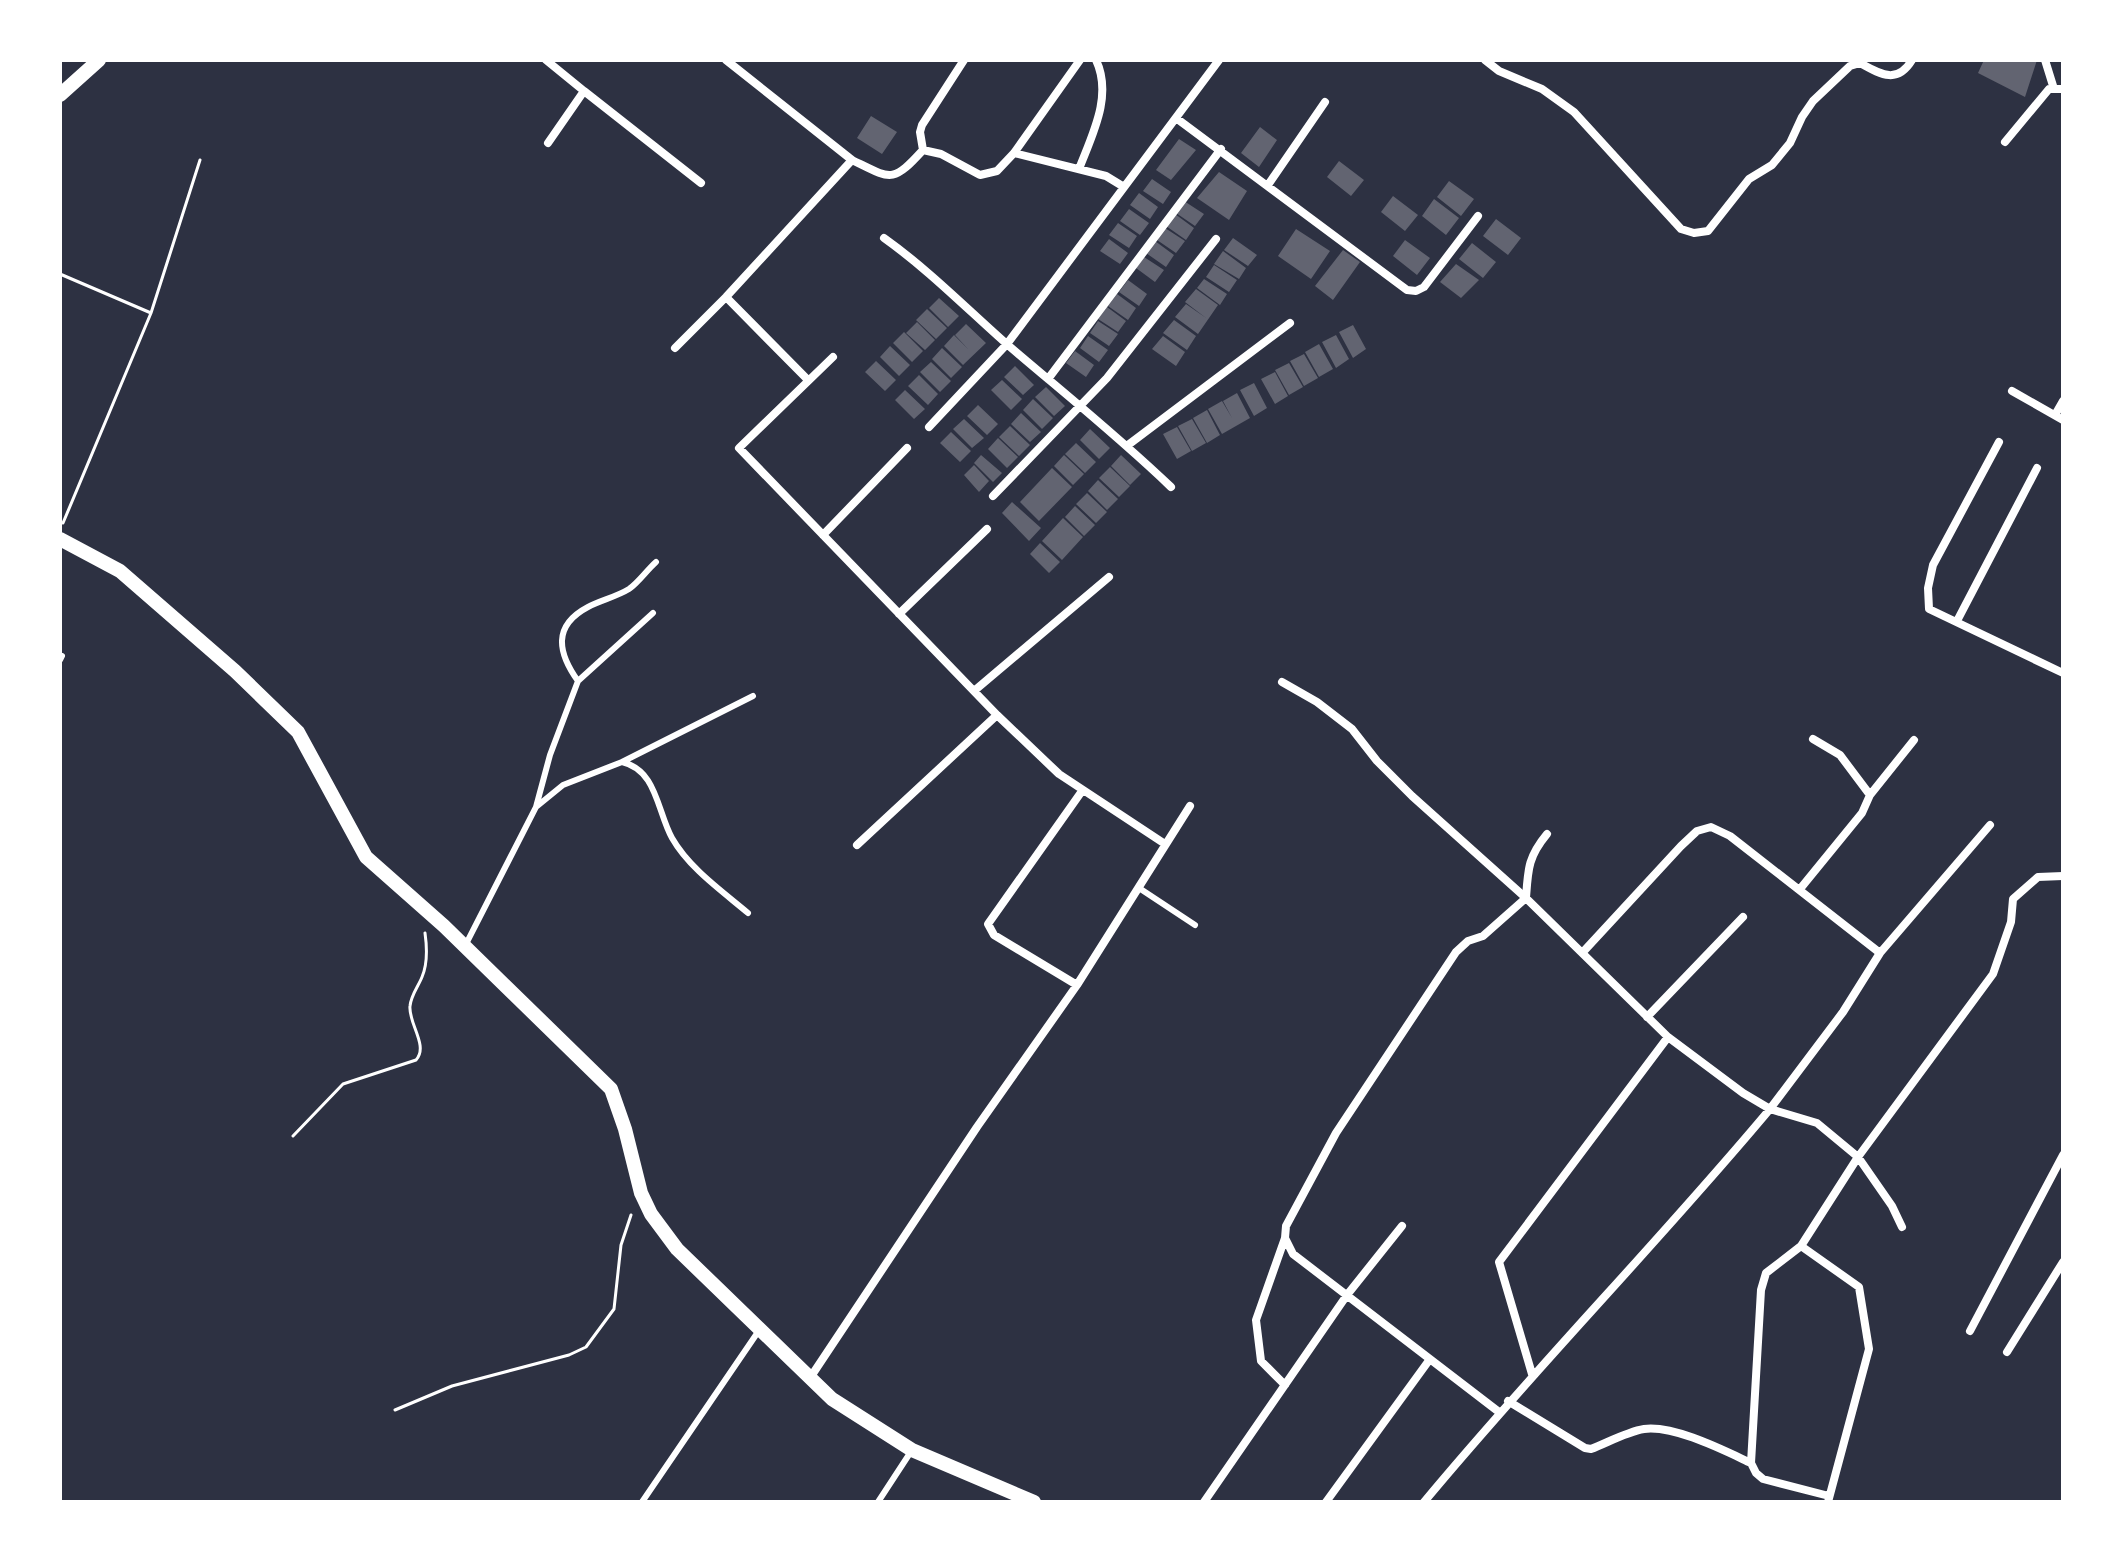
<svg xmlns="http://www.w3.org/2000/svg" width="2123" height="1562" font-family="Overpass,sans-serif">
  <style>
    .building { fill: #626471 }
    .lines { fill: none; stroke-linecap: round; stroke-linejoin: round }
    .path { stroke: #fff; stroke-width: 3 }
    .service { stroke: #fff; stroke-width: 6 }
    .minor { stroke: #fff; stroke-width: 8 }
    .tertiary { stroke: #fff; stroke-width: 14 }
  </style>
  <rect width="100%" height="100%" fill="#2d3142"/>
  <path class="building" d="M1984 60H2037L2025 97 1978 73Z
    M871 116 897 132 882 154 857 138Z
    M1260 127 1277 140 1259 167 1241 153Z
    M1179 139 1196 150 1171 180 1156 170Z
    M1339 161 1364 180 1351 196 1327 177Z
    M1219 172 1247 191 1229 220 1197 198Z
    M1152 179 1171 192 1163 204 1143 191Z
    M1449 181 1474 199 1461 216 1437 197Z
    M1139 193 1158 207 1150 219 1130 205Z
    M1393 196 1418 215 1405 231 1381 212Z
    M1434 199 1459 218 1446 235 1422 216Z
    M1184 201 1204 214 1195 226 1176 213Z
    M1129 209 1149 223 1140 235 1120 221Z
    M1175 214 1194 228 1186 240 1166 226Z
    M1496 219 1521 238 1508 255 1483 236Z
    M1118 223 1137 236 1129 248 1109 235Z
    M1165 228 1185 241 1176 253 1157 240Z
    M1296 229 1330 251 1311 279 1278 256Z
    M1233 238 1257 255 1248 266 1224 250Z
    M1109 239 1128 253 1120 264 1100 251Z
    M1405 240 1430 258 1417 275 1393 256Z
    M1155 241 1174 255 1166 267 1146 253Z
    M1472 243 1496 262 1483 278 1459 259Z
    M1343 250 1360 262 1333 300 1315 286Z
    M1223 251 1246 268 1239 279 1214 264Z
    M1144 257 1164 270 1155 282 1136 268Z
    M1456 264 1479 280 1461 298 1440 282Z
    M1214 265 1237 280 1229 292 1206 277Z
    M1204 279 1227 294 1220 305 1197 288Z
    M1128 280 1147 294 1139 306 1119 292Z
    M1196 289 1218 305 1198 334 1175 317 1186 304 1206 318 1185 302Z
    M1117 294 1136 308 1128 320 1108 306Z
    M939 298 959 316 948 327 929 308Z
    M1107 307 1126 321 1118 332 1098 319Z
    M927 309 947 328 936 339 916 320Z
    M1174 320 1196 336 1187 350 1163 333Z
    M1098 321 1118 334 1109 346 1090 333Z
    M917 322 935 340 925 350 906 333Z
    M966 324 986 343 963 365 944 346 954 335 968 349 955 335Z
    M1353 325 1366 349 1353 358 1339 332Z
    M904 332 923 351 912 362 893 343Z
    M1336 335 1349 359 1336 368 1322 342Z
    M1088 336 1108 350 1099 362 1080 348Z
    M1163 336 1185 352 1176 366 1152 349Z
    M1319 344 1333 369 1319 377 1305 352Z
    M890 346 910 365 899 376 880 357Z
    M942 348 962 367 951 378 932 359Z
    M1075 351 1094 365 1086 377 1066 363Z
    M1304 354 1318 378 1304 386 1290 361Z
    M876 361 896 380 885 391 865 372Z
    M931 362 951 381 940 392 920 372Z
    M1289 363 1303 387 1289 395 1275 370Z
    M1015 366 1034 385 1023 395 1004 377Z
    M1275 372 1288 396 1275 404 1261 379Z
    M919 375 938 394 928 405 908 386Z
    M1002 380 1022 399 1011 410 991 390Z
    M1254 383 1267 408 1254 416 1240 390Z
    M1046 387 1065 406 1054 416 1035 397Z
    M905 390 925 409 914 419 895 400Z
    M1237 393 1250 418 1222 434 1208 409 1222 401 1232 418 1223 401Z
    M1033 399 1053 418 1042 429 1023 410Z
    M978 405 998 424 987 435 967 416Z
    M1207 410 1220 435 1207 443 1193 418Z
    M1021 413 1041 432 1030 442 1011 424Z
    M964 419 984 438 972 448 953 429Z
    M1192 419 1206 443 1192 451 1178 426Z
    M1010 426 1030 445 1019 456 999 437Z
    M1177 427 1191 451 1177 459 1163 434Z
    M1090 429 1110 448 1099 459 1080 440Z
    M951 432 971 451 960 462 940 443Z
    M998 438 1018 457 1007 468 988 449Z
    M1076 443 1096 462 1085 473 1065 454Z
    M981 455 1002 473 993 482 974 463Z
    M1064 455 1084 474 1073 485 1054 466Z
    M1121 455 1141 474 1130 485 1111 466Z
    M974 465 989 481 979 492 964 475Z
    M1110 467 1130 486 1119 497 1099 478Z
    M1052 468 1072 487 1039 521 1020 502Z
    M1098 480 1118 499 1107 510 1088 491Z
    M1087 493 1107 512 1096 523 1076 504Z
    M1012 502 1041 528 1029 541 1002 513Z
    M1075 506 1095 525 1084 536 1065 517Z
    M1063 518 1083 537 1062 560 1042 541Z
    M1040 543 1060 562 1049 573 1030 554Z"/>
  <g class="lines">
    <path class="path" d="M60 274 151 313
      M63 523 151 313 200 160
      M293 1136 343 1084 416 1060C429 1046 408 1023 410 1006 411 995 418 987 422 977 428 963 427 947 425 933
      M395 1410 452 1386 569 1355 586 1347 614 1309 621 1245 631 1215"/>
    <path class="service" d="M60 660 62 656
      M578 681 653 613
      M622 762 753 696
      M536 807 550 755 578 681C558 653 552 626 588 607 601 600 616 597 629 589 638 583 647 570 656 562
      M1139 888 1195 925
      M465 946 536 807 563 785 622 762C657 770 657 811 672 838 689 868 722 891 748 913
      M642 1502 760 1329
      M878 1502 912 1450"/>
    <path class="minor" d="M546 60 584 91 548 143
      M964 60 922 125 920 132 923 150 941 154 980 175 997 171 1014 153 1080 60
      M1485 60 1499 71 1542 89 1574 112 1681 229 1694 233 1708 231 1749 179 1772 165 1790 143 1802 117 1813 101 1850 66 1860 63C1880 74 1897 85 1912 60
      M2045 60 2054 89
      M584 91 701 183
      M1176 118 1407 290 1416 291 1424 287 1478 216
      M2005 142 2049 89H2063
      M1014 153 1106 176 1124 187
      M852 160C891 179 892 184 923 150
      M1079 169C1092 135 1113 96 1096 60
      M1268 185 1325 102
      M884 238C929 270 968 310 1009 346 1064 393 1119 437 1171 487
      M726 297 808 380
      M675 348 726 297 852 160 726 60
      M833 357 739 448 997 715 857 845
      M1048 379 1221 149
      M2012 391 2063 420
      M2055 415 2063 401
      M929 427 1007 344 1219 60
      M1999 442 1933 565 1928 588 1929 609 2063 673
      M1128 445 1290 323
      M993 496 1107 378 1216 239
      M823 535 907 448
      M899 614 987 529
      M1957 621 2037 468
      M1282 682 1317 702 1352 729 1377 761 1412 796 1526 898 1668 1037 1743 1093 1770 1109 1843 1012 1880 953 1990 825
      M974 691 1109 577
      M997 715 1059 774 1165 844
      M1813 739 1840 755 1870 795
      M1800 889 1862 813 1870 795 1914 740
      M1583 952 1681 846 1697 831 1711 827 1730 836 1880 953
      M1077 985 994 935 988 924 1082 791
      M1647 1017 1743 917
      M1801 1246 1766 1273 1761 1290 1751 1463 1756 1473 1763 1479 1829 1496
      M1970 1331 2063 1155
      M2007 1352 2063 1262
      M1532 1374 1499 1262 1668 1037
      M810 1378 977 1127 1077 985 1190 806
      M1285 1385 1261 1361 1256 1320 1285 1238
      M1508 1401 1585 1448 1591 1449C1607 1443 1626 1432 1644 1429 1674 1425 1723 1450 1751 1463
      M1499 1412 1293 1254 1285 1238 1286 1226 1336 1133 1456 952 1468 941 1483 936 1526 898C1528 869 1528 857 1547 834
      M1204 1502 1347 1295 1402 1226
      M1326 1502 1430 1359
      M1424 1502C1535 1368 1658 1243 1770 1109L1817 1123 1858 1157 1993 974 2011 922 2013 899 2038 877 2063 876
      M1828 1502 1869 1349 1859 1287 1801 1246 1858 1157 1892 1206 1902 1227"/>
    <path class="tertiary" d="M60 95 99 60
      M60 539 120 571 235 671 298 732 366 857 444 926 611 1089 625 1129 641 1193 651 1214 677 1249 832 1399 912 1450 1034 1502"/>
  </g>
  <rect width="2123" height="1562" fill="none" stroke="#ffffff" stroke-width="124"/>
</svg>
